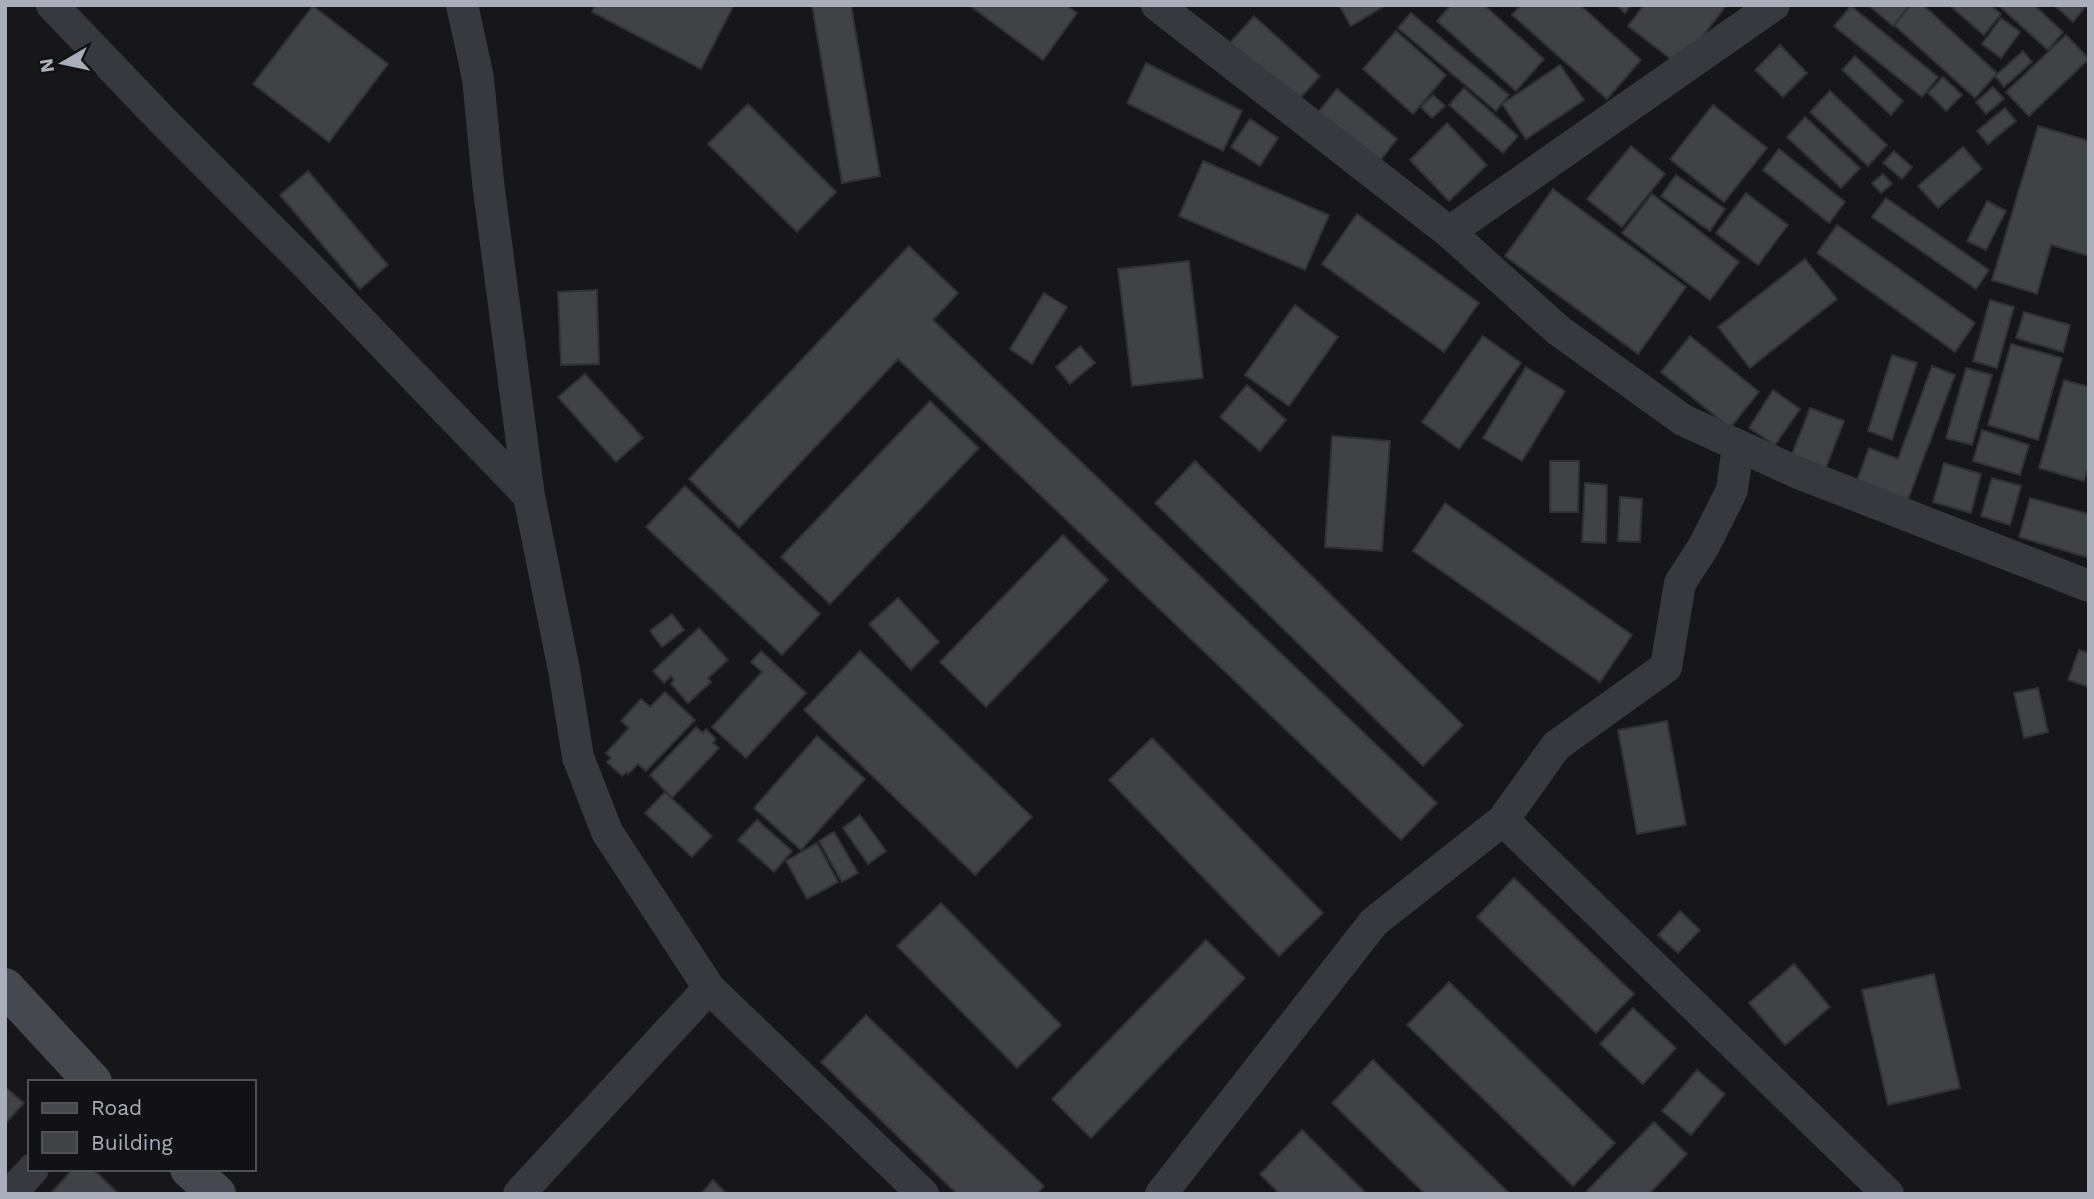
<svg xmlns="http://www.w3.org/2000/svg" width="2094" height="1199" font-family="'Work Sans',sans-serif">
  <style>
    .building { fill: #414246; stroke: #313135; stroke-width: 2 }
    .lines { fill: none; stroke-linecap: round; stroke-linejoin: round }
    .minor { stroke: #37393e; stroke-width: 32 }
    .secondary { stroke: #45484e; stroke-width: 38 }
  </style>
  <rect width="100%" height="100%" fill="#171719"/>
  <path class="building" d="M595 5H734L701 69 592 12Z
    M812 5H851L880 176 842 183Z
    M969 5H1066L1077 13 1043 60Z
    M1339 5H1386L1351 26Z
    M1451 5H1484L1544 59 1516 91 1437 21Z
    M1521 5H1580L1641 60 1607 99 1512 15Z
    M1616 5H1631L1625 13Z
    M1644 5H1723L1725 7 1680 66 1628 26Z
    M1868 5H1910L1893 26Z
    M1911 5H1923L1997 73 1975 98 1894 25Z
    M1949 5H1990L2001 14 1984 35Z
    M1998 5H2034L2063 32 2048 50Z
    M2054 5H2087L2073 22Z
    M313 6 388 64 329 142 253 84Z
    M1851 6 1938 77 1922 97 1834 26Z
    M1411 13 1509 95 1496 111 1398 28Z
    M1254 16 1320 76 1294 105 1228 45Z
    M2001 18 2020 32 2001 58 1982 44Z
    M1396 31 1446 75 1413 114 1363 69Z
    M2066 35 2089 59 2029 116 2006 92Z
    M1780 45 1807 73 1783 97 1755 70Z
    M2023 51 2032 62 2004 87 1995 76Z
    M1855 56 1903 101 1891 115 1842 70Z
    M1146 63 1242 111 1223 151 1127 103Z
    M1560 65 1584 100 1526 139 1502 104Z
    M1943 77 1962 95 1946 111 1928 93Z
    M1993 87 2004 99 1986 114 1976 102Z
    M1464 88 1518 136 1503 153 1449 105Z
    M1337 89 1397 139 1379 162 1318 112Z
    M1830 91 1887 145 1868 166 1810 112Z
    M1433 95 1445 106 1432 118 1421 107Z
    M748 104 836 192 797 232 708 144Z
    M1713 105 1767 148 1724 202 1670 159Z
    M2005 108 2016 121 1988 144 1977 131Z
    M1805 117 1860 168 1841 188 1787 137Z
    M1250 119 1278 138 1260 166 1231 147Z
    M1447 123 1487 165 1449 201 1410 160Z
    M2038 126 2089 141V256L2051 245 2037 294 1992 280Z
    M1631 146 1665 174 1622 227 1587 199Z
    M1963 147 1982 169 1938 208 1918 186Z
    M1779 149 1845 202 1829 223 1763 170Z
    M1894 151 1912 167 1902 179 1883 163Z
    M1203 161 1329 215 1305 270 1179 216Z
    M308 171 388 265 360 289 280 195Z
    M1883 174 1892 184 1881 193 1872 183Z
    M1676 175 1725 209 1710 231 1661 196Z
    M1553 189 1686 287 1638 354 1505 256Z
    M1746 193 1788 225 1758 265 1716 233Z
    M1652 194 1739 262 1710 300 1622 233Z
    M1886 198 1989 270 1976 289 1872 217Z
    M1987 201 2006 211 1986 250 1967 241Z
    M1357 214 1479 303 1444 352 1322 264Z
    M1837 225 1975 323 1955 352 1817 253Z
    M909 246 958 293 933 320 1437 803 1401 840 898 359 739 528 689 479Z
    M1805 259 1837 299 1750 368 1718 327Z
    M1189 261 1203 378 1132 386 1118 269Z
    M597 290 599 364 561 365 558 292Z
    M1044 293 1067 307 1032 364 1010 349Z
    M1990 300 2014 307 1997 368 1973 361Z
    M1295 305 1338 337 1289 406 1245 375Z
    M2024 312 2070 325 2063 352 2016 338Z
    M1483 336 1521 363 1459 449 1422 422Z
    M1690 336 1759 392 1730 428 1661 372Z
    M2011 344 2062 358 2038 440 1988 425Z
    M1080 346 1095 363 1070 384 1056 367Z
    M1892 355 1917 363 1892 440 1868 431Z
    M1932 366 1955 375 1907 502 1856 483 1869 448 1898 459Z
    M1526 367 1565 391 1522 461 1483 438Z
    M1966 368 1992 375 1972 445 1946 438Z
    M585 374 643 438 616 462 558 397Z
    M2064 380 2089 387V466L2084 481 2039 468Z
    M1247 385 1286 420 1260 451 1220 417Z
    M1773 390 1800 409 1775 445 1749 428Z
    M930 401 979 448 830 604 781 557Z
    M1810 408 1844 421 1825 470 1791 457Z
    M1982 430 2029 445 2020 475 1973 461Z
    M1332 436 1390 441 1382 551 1325 547Z
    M1195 461 1463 725 1423 766 1155 503Z
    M1550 461H1579L1578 512H1550Z
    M1944 463 1981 474 1971 513 1933 502Z
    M1992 478 2021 486 2010 525 1981 516Z
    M1585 483 1607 485 1606 543 1582 542Z
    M685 486 820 614 782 655 646 527Z
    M1620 497 1642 499 1640 542 1618 541Z
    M2030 498 2089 514V558L2019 537Z
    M1445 503 1632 635 1600 682 1413 551Z
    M1063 535 1108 580 986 707 940 662Z
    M898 598 939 642 911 670 869 624Z
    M672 614 684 630 662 647 650 631Z
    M699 628 728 660 708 678 711 682 688 703 671 684 674 680 671 676 664 683 653 671Z
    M2079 650 2089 653V687L2068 680Z
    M761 651 806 693 746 758 712 727 762 672 751 662Z
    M860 651 1032 817 975 875 804 710Z
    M2038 688 2048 732 2024 738 2014 693Z
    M665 692 695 720 646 771 638 764 628 774 627 772 622 776 607 762 611 758 606 753 629 728 621 721 641 699 650 707Z
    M1667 721 1686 825 1637 834 1618 730Z
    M696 727 703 733 706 729 716 739 713 743 719 748 672 798 650 775Z
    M817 736 865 779 801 850 754 808Z
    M1152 738 1323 913 1279 956 1109 780Z
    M665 792 712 836 692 857 645 813Z
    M860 815 886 851 868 864 843 828Z
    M757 820 792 851 774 872 738 840Z
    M834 832 858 873 842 882 819 841Z
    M817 843 838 882 807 899 786 861Z
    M1514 878 1634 994 1596 1033 1477 917Z
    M941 903 1061 1025 1017 1068 897 946Z
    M1680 911 1700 930 1678 953 1658 935Z
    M1206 940 1245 978 1091 1138 1052 1099Z
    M1794 964 1830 1007 1785 1045 1749 1003Z
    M1934 974 1960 1088 1888 1105 1862 990Z
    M1449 982 1615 1143 1573 1186 1407 1025Z
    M1633 1008 1676 1048 1643 1084 1600 1044Z
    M866 1015 1044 1186 1037 1194H957L821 1062Z
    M1373 1060 1510 1194H1425L1332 1103Z
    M1697 1070 1725 1094 1691 1135 1662 1111Z
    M5 1087 24 1103 5 1124Z
    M1654 1122 1687 1154 1649 1194H1584Z
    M1302 1130 1367 1194H1280L1260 1174Z
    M73 1169H93L119 1194H50Z
    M713 1180 727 1194H701Z"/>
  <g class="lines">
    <path class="minor" d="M52 5 162 120 305 263 529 496
      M462 5 478 78 488 182 529 496 564 670 578 757 607 832 709 988 923 1194
      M1157 5 1449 232 1558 330 1683 420 1796 472 2089 586
      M1449 232 1774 5
      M1503 820 1888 1194
      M10 1194 33 1169
      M519 1194 709 988
      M1161 1194 1374 922 1503 820 1556 746 1666 667 1680 583 1704 546 1732 490 1738 445"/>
    <path class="secondary" d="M5 987 93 1082
      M189 1169 217 1194"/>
  </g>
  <rect width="2094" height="1199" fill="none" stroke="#a8afba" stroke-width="14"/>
  <rect x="28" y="1080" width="228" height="91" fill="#121214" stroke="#4e5156" stroke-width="2"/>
  <rect x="42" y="1103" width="35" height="10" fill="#45484e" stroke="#4e5156" stroke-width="2"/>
  <text x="91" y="1115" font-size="21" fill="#a8afba">Road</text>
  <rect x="42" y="1132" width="35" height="21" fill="#414246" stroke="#4e5156" stroke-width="2"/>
  <text x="91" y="1150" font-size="21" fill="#a8afba">Building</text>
  <g transform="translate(63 63) rotate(261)" stroke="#121214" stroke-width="5" paint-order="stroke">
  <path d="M0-5L12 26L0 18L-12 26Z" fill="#a8afba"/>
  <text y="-10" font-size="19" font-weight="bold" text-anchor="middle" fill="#a8afba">N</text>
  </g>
</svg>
